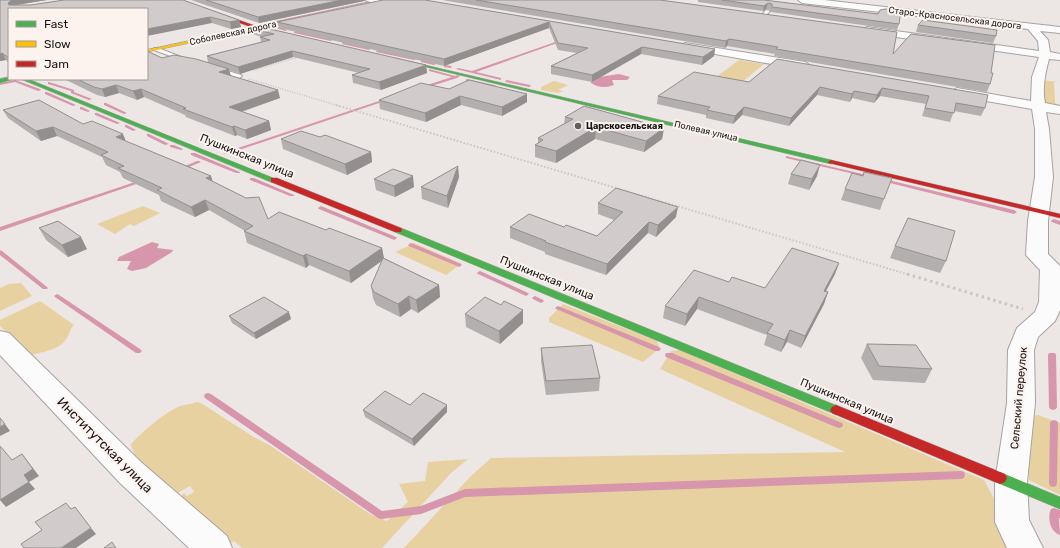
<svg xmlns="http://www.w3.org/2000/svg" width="1060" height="548" font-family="Rubik,sans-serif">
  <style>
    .green { fill: #e8d1a1 }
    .water { fill: #d796ac }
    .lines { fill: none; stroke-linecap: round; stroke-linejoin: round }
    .stream { fill: #d796ac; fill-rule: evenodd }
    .lane-casing { stroke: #a8a3a2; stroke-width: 2 }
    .street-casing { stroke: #a8a3a2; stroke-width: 2 }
    .fast-casing { stroke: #a8a3a2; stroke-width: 1 }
    .slow-casing { stroke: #a8a3a2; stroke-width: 1 }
    .jam-casing { stroke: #a8a3a2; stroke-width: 1 }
    .path-far2 { stroke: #c8c6c6; stroke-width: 1.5; stroke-dasharray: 1 1.5; stroke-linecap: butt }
    .path-far1 { stroke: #c8c6c6; stroke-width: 2; stroke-dasharray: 1.5 2; stroke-linecap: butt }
    .path { stroke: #c8c6c6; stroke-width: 3; stroke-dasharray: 2.5 3.5; stroke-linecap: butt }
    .lane { fill: #fcfbfb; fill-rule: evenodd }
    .street { fill: #fcfbfb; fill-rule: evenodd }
    .fast { fill: #4caf50; fill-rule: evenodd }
    .slow { fill: #ffc107; fill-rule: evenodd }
    .jam { fill: #c62828; fill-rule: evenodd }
    .wall { fill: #b4afaf }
    .shaded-wall { fill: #928f8e }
    .building { fill: #d1cccb; stroke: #928f8e }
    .poi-dot { fill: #625e5d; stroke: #fcf2ee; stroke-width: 1.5 }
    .labels { text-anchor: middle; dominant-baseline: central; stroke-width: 4; stroke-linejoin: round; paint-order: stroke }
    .far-street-label { font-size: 9px; fill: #181514; stroke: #fcf2ee }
    .far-poi-label { font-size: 9px; font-weight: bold; fill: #181514; stroke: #fcf2ee; text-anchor: start }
    .street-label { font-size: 11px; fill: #181514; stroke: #fcf2ee }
    .near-street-label { font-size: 13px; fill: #181514; stroke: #fcf2ee }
  </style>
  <rect width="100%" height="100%" fill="#ece6e4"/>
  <path class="green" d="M739 60 764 64 742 82 716 77Z
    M1041 80 1060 82H1054L1055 103 1060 105V109L1043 105Z
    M554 81 568 85 558 90 563 91 558 93 541 90V87Z
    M143 206 160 213 134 226 130 224 115 234 97 224Z
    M412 242 460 263 461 264 446 275 395 252C401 249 407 247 413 244Z
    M21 283 32 296 0 311V288L9 284Z
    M40 301 74 325C69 330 70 334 66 339 60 350 42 352 31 355L0 326V320Z
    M563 304 657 341 659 346 654 353 643 362 549 322V318Z
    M680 350 984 480 998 506 1015 548H404L471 476 491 458 845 452 660 369 671 351Z
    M196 402 201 403 252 436 271 446 370 514 387 521 408 502 399 484 425 481 428 462 468 459 451 473 382 548H242L234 541 228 545 178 499 184 493 187 496 194 492 190 486 176 494C163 483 133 461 131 444 142 432 163 414 178 407 184 404 190 405 196 402Z
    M1038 415 1060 423V495L1029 480V416Z"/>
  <path class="water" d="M619 74 630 77 627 80H612L614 85C606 88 598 88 591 83V81L599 77Z
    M152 242 159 244 157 248 173 250 172 252 146 268 132 271 127 269 131 261H117L119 257Z"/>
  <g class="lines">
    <path class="stream" d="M370 1 371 2 277 22 276 21Z
      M272 22 271 24 259 26 258 25Z
      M272 25H274L287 30 286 31 272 27Z
      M295 31 331 39 332 40 331 41 294 33Z
      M561 40 563 41 476 72 501 78V80L456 69 458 68 472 71Z
      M343 42 370 48V49L369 50 342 44Z
      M377 50 414 58 416 59 414 60 376 52Z
      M422 60 435 63 436 64 434 65 421 62V60Z
      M445 65 451 66 452 67 450 68 444 67V65Z
      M429 69 455 76 458 75 460 76 457 78 425 88H424V86L452 77 429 71Z
      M36 79H41L39 80Z
      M467 79 494 85 496 86 494 87 466 81V79Z
      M15 80 40 89 41 90 38 91 15 82 0 85V83Z
      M507 80 530 85 531 86 529 87 506 82 505 81Z
      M49 82 74 90V92L92 99 89 100 71 93V91L48 84V82Z
      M45 92H47L76 105 73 106 45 94Z
      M385 99 388 100 227 154 223 153Z
      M104 103H106L127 113 124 114 104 105Z
      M80 107H82L90 111 88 112 80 109Z
      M95 113H97L120 123 117 124 95 115Z
      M125 125H127L136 130 133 131 125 127Z
      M147 134H149L169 144 165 145 147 136Z
      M170 145H174L183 149 181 150 170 147Z
      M191 153H195L240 172V173H236L191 155Z
      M786 156 871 176 873 177 871 178 786 158Z
      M197 161H199L201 162 182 170H180L178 169Z
      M250 178H254L294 195V196H290L250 180Z
      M882 179H884L1014 210 1017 212 1014 214 882 181Z
      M141 180H143L145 181 0 231V227Z
      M321 206 396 237 397 238 394 240 392 239 319 209 318 208Z
      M1054 219 1060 221V225L1052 222 1051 221 1052 220Z
      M411 243 461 264 462 265 459 267 457 266 409 246 408 245Z
      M0 250 2 251 47 287 48 288 47 289H43L0 255Z
      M480 271 528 293 529 294 526 296 524 295 478 274 477 273 478 272Z
      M57 294 59 295 140 349 142 351 140 353H136L55 297 54 296Z
      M535 296 543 300 544 301 541 303 533 299 532 298 533 297Z
      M558 306 659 347 661 349 659 351H655L556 309 555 308Z
      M666 353H672L842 423 843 425 842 427 839 428 836 427 666 357 665 355Z
      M1049 353H1055L1056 355 1057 407 1056 409 1053 410 1050 409 1049 407 1048 355Z
      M208 393 211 394 382 511 421 506 465 489 961 471 964 472 965 475 964 478 961 479 465 497 421 514 381 519 378 518 205 398 204 396 205 394Z
      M1054 420 1057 421 1058 423 1057 483 1056 486 1053 487 1050 486 1049 483 1050 423 1051 421Z
      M1054 508 1060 510V518H1059L1060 535C1050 532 1047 518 1051 509Z"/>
    <g class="lane-casing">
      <path id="lane" d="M766 10 770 11 764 17H760Z
        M154 48H158L189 60 184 61 154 50Z
        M215 67 241 75 242 76 239 78 213 70 212 69Z"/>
    </g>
    <g class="street-casing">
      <path id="street" d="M365 0H380L382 2 378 5Z
        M798 0H824L1060 27V33L1040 31 1048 40 1050 52 1060 54V60L1049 59C1045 74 1042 88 1045 103L1060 106V114L1046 112 1049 129 1053 177 1048 221V254L1060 266V310L1055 321 1038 337 1034 350 1035 403 1027 482 1029 520 1043 548H1007L995 522V482L1007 403 1008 350 1017 328 1035 312 1039 302 1040 270 1026 255 1028 221 1035 177V129L1032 109 957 96 950 92 957 88 1031 101 1032 77 1039 57 867 33 862 30 867 27 1039 51 1038 41 1028 29 802 3Z
        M685 43 805 62 811 66 805 70 681 48 680 46Z
        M0 331 9 333 142 463 227 536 232 548H189L120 483 0 355Z"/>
    </g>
    <g class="fast-casing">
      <path id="fast" d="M395 58 831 160 834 162 831 164 397 60H395Z
        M9 77V79H12L11 80 0 83V79Z
        M21 79H28L278 180 274 182H271Z
        M395 228H401L840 407 842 410 840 413 836 415 832 413 395 232 394 230Z
        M1000 472 1060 497V509L995 482 993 478 995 474Z"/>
    </g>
    <g class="slow-casing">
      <path id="slow" d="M255 27 256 29 147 52V50Z"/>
    </g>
    <g class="jam-casing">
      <path id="jam" d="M176 0H181L253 25 285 33 283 34 251 27Z
        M831 160 1060 214V218L829 163 828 162Z
        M271 178H277L401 228 402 230 401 232H395L271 182Z
        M836 405 1005 474 1007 478 1005 482 1000 484 995 482 832 413 830 410 832 407Z"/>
    </g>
    <path class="path-far2" d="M254 70 298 57
      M249 79 339 106"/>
    <path class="path-far1" d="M336 105 910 275"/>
    <path class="path" d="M907 274 1023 309"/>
    <use href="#lane" class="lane"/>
    <use href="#street" class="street"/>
    <use href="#fast" class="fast"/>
    <use href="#slow" class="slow"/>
    <use href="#jam" class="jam"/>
  </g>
  <path class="wall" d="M0 0H47L16 5H31L64 0 239 20 241 27 231 29 212 23 9 9V63L6 60 0 61Z
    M191 0H365L364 1 259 23Z
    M425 0 715 49 714 56 702 65 641 54 592 82 551 74V66L577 53 558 50 549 28 444 66 279 28 277 22Z
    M442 0H660L893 54 991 73 990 84 987 92 774 56 775 54 727 46 725 48Z
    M698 0H764L899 24 897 30 771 12V10L766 9 763 11 698 2Z
    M918 25 996 36 993 43 916 32Z
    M250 28 426 65 427 73 381 90 353 83 352 75 359 73 293 57 240 74 229 70 231 76 280 98 242 112 269 121 271 130 247 139 237 135 235 136 186 117 185 115 144 97 137 100 119 93 105 97 97 95 64 79H147L162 58 208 63 207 56 261 42 260 37H262L252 34Z
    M777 59 985 108 981 116 954 111 950 122 922 116 926 104 880 96 874 103 852 98 850 102 817 95 789 126 742 115 733 124 706 118V115L657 104 658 96 749 82Z
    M449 89 527 102 502 116 461 105 426 122 380 109 379 100Z
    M3 110 83 124 211 176 212 181 268 219 326 230 382 248 384 258 439 285 440 297 418 313 411 309 400 317 376 305 373 298 371 286 382 261 351 283 309 265 306 268 247 243 244 231H245L209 210 195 217 161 201 159 195 123 178 120 172 106 165 102 157 57 136 41 141 8 118Z
    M565 117 664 128 662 139 644 152 595 139 556 163 535 157V145L538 143V138L564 124Z
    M320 137 371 152 372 162 347 175 283 149 281 139Z
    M791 174 817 176 809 190 788 184Z
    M459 177 448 208 422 199 421 187Z
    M374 179 414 187 395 197 376 190Z
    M845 189 884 199 880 210 841 200Z
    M598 203 676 217 656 237 648 233 606 275 545 254V252L510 238V227H564L597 236 614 220 598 214Z
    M39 228 87 249 68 257 46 240Z
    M895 246 946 261 940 273 890 258Z
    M839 263 835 274 826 291 828 292 824 304 801 348 787 342 781 352 764 345 767 335 697 309 685 326 663 318 665 306 729 282 765 288Z
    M501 305 523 310V323L500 344 466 327 465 314Z
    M229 316 291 319 256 339 232 323Z
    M867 344 932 369 925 383 873 380 861 358Z
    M541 348 600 378 599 391 546 395 541 361Z
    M410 405 447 412 414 446 365 417 363 410Z"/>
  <path class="shaded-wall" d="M12 0H47L16 5 11 9 8 3Z
    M342 0H365L364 1 259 23 258 17Z
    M768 3 766 9 763 11 764 6Z
    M210 17 212 23 147 36V29Z
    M239 20 241 27 231 29 230 22Z
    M549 22V28L444 66V59Z
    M729 39 727 46 725 48 726 41Z
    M642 47 641 54 592 82V75Z
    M715 49 714 56 702 65 703 57Z
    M292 51 293 57 240 74 238 67Z
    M2 53 6 60 0 61V54Z
    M426 65 427 73 381 90 379 82Z
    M229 69 231 77 219 72Z
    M116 85 119 93 105 97 102 89Z
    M820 87 817 95 789 126 791 118Z
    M882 88 880 96 874 103 877 95Z
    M141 89 144 97 137 100 133 91Z
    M278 90 280 98 231 115 229 107Z
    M854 91 852 98 850 102 852 94Z
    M527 94V102L502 116V107Z
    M460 96 461 105 426 122 425 113Z
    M744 107 742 115 733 124 735 116Z
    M269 121 271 130 247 139 245 130Z
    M234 126 237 135 235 136 232 127Z
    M53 127 57 136 41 141 36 131Z
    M596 127 595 139 556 163V151Z
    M664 128 662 139 644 152 646 141Z
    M123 134 127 144 116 137Z
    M371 152 372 162 347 175 345 164Z
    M820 165 817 176 809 190 812 179Z
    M458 166 459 177 448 208 447 196Z
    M211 176 214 186 206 178Z
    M413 176 414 187 395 197 394 186Z
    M205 200 209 210 195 217 191 207Z
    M678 207 676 217 656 237 658 225Z
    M649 222 648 233 606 275 607 264Z
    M81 237 87 249 68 257 62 245Z
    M382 248 384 259 351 283 349 271Z
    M306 254 309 265 306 268 303 256Z
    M839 263 835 274 820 302 824 291Z
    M439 285 440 297 418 313 416 300Z
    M828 292 824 304 801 348 805 336Z
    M409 296 411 309 400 317 398 304Z
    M699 297 697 309 685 326 687 314Z
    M523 310V323L500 344 499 331Z
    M289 312 291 319 256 339 254 333Z
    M790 330 787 342 781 352 785 340Z
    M447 405V412L414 446 412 439Z
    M5 424 10 431 0 436V427Z
    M22 454 39 476 29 482 35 489 6 507 0 500V499L24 475Z
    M91 528 96 534 76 548H61Z"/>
  <path class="building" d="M0 0H12L8 3 9 5H31L64 0H183L239 20 230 22 210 17 147 29V9H9V58L2 53 0 54Z
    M206 0H342L258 17Z
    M383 0H425L715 49 703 57 642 47 592 75 551 66 588 48 558 43 549 22 444 59 277 22Z
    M476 0H660L897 32 893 54 911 34 995 45 991 73H993L990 84 776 49 778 47 729 39 726 41Z
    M722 0H764L878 14 880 10 885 9 901 10 899 24 772 7V4L768 3 764 6Z
    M923 20 997 30 996 36 918 25Z
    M257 26 426 65 379 82 352 75 370 69 292 51 238 67 207 56 270 40 260 37 274 34 250 28Z
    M147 51 162 58 174 55 196 59 229 69 219 72 278 90 229 107 269 121 245 130 234 126 232 127 183 109 186 108 141 89 133 91 116 85 102 89 94 87 77 79H147Z
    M777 59 988 95 985 108 956 103 954 113 925 108 929 96 882 88 877 95 854 91 852 94 820 87 791 118 744 107 735 116 707 110 710 107 658 96 694 72 749 82Z
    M469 80 527 94 502 107 460 96 425 113 379 100 421 83 449 89Z
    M39 100 83 124 92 121 123 134 116 137 211 176 206 178 246 198 259 197 268 219 279 212 326 230 329 228 382 248 349 271 306 254 303 256 244 231 253 226 205 200 191 207 157 190 162 188 118 168 124 166 101 155 108 152 53 127 36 131 3 110Z
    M584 106 664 128 646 141 596 127 556 151 535 145 543 140 538 138 573 119 565 117Z
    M301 131 320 137 325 135 371 152 345 164 281 139Z
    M801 160 820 165 812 179 791 174Z
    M458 166 447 196 421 187Z
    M393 169 413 176 394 186 374 179Z
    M864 172 892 178 884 199 845 189 852 173 863 176Z
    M616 188 678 207 658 225 649 222 607 264 545 242 546 241 510 227 529 214 564 227 566 225 597 236 623 212 598 203Z
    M908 218 955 231 946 261 895 246Z
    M58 221 81 237 62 245 39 228Z
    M792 248 839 263 824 291 828 292 805 336 790 330 785 340 767 333 773 324 699 297 687 314 665 306 694 270 729 282 732 277 765 288Z
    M383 258 439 285 416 300 409 296 398 304 374 292 371 286Z
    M264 297 289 312 254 333 229 316Z
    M485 297 501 305 504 301 523 310 499 331 465 314Z
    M867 344 916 345 932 369 879 366Z
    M592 345 600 378 546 381 541 348Z
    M385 391 410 405 423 393 447 405 412 439 363 410Z
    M0 418 5 424 0 427Z
    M0 446 12 460 22 454 33 469 24 475 29 482 0 500Z
    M66 503 71 509 75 507 91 528 61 548H24L21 544 42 530 35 522Z
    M112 542 116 548H104Z"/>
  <circle class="poi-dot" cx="578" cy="126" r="4"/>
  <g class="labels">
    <g class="far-street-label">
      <text transform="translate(955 18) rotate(7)">Старо-Красносельская дорога</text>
      <text transform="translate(233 33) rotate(-12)">Соболевская дорога</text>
      <text transform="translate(706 131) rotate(13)">Полевая улица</text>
    </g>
    <g class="far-poi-label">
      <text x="586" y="126">Царскосельская</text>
    </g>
    <g class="street-label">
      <text transform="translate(247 156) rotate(22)">Пушкинская улица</text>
      <text transform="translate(547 278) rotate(22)">Пушкинская улица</text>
      <text transform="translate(1019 398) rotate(-85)">Сельский переулок</text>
      <text transform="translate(847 401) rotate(23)">Пушкинская улица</text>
    </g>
    <g class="near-street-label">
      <text transform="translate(105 445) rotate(45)">Институтская улица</text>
    </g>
  </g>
  <rect x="8" y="8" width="140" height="72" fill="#fcf2ee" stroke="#a19a97"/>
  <rect x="16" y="21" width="20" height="6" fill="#4caf50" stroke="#a19a97"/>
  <text x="44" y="28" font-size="12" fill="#181514">Fast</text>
  <rect x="16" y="41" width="20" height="6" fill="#ffc107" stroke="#a19a97"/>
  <text x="44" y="48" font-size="12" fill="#181514">Slow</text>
  <rect x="16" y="61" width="20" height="6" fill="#c62828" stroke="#a19a97"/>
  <text x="44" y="68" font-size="12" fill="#181514">Jam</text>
</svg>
